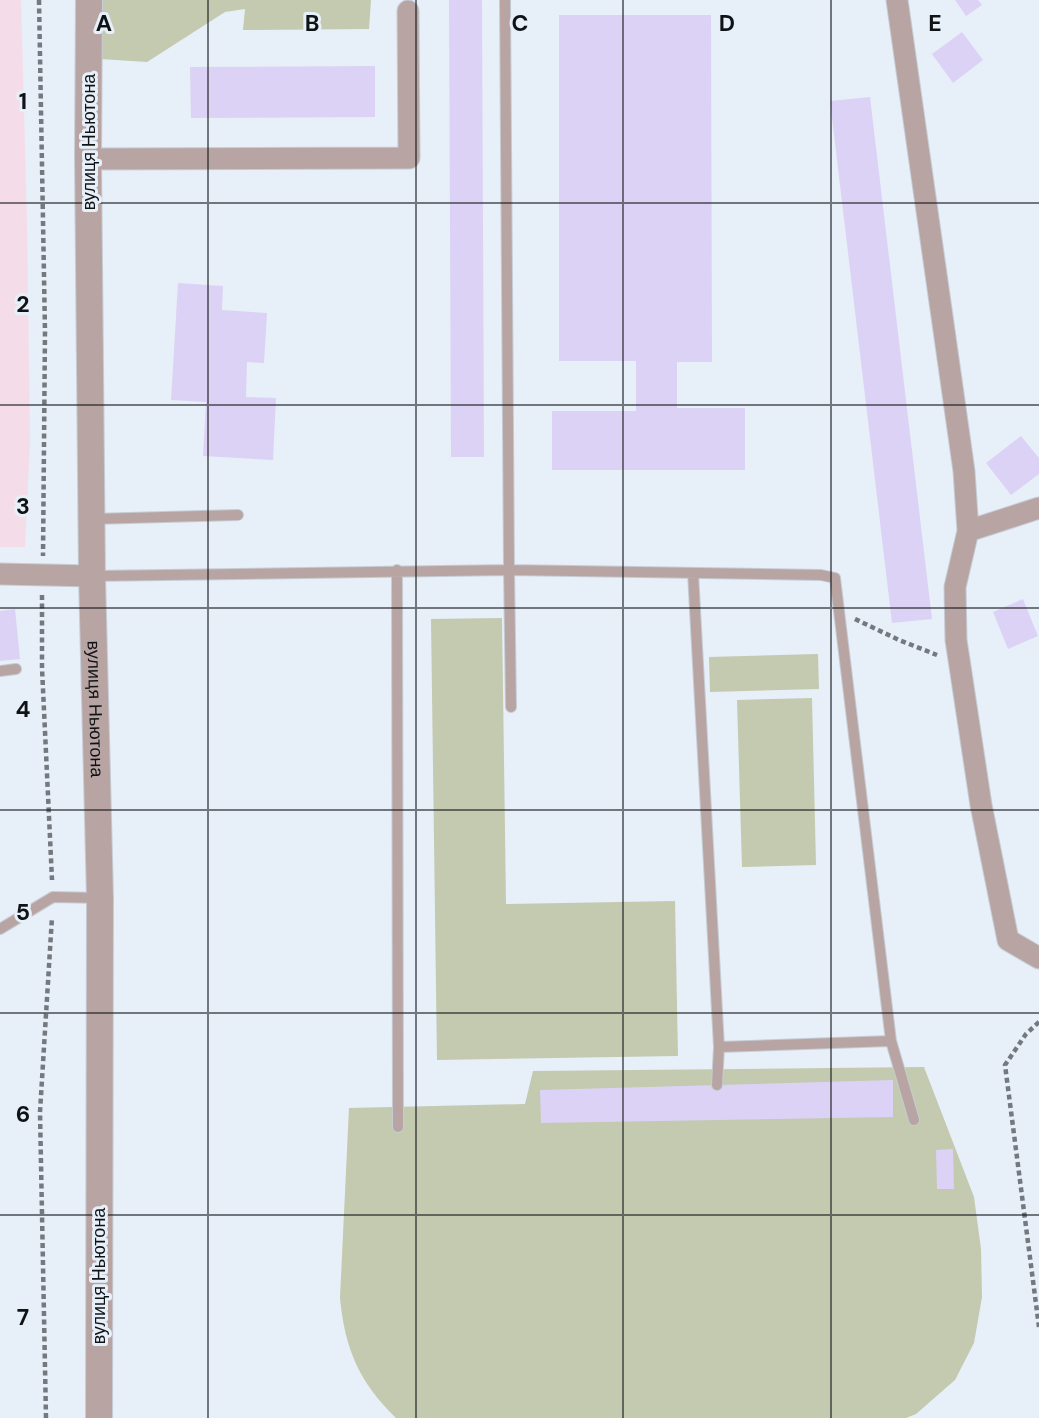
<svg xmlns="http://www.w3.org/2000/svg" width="1039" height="1418" font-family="'DM Sans',sans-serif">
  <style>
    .medical { fill: #f4dde8 }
    .green { fill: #c3caaf }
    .building { fill: #dcd2f5 }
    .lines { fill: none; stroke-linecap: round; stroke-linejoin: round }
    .service-casing { stroke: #c5ccd4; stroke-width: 12 }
    .minor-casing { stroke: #c5ccd4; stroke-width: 23 }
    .tertiary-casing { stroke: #c5ccd4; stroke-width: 28 }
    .path { stroke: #73797e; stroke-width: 4.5; stroke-dasharray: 5 3.5; stroke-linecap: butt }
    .service { stroke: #b8a5a3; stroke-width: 10 }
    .minor { stroke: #b8a5a3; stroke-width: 21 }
    .tertiary { stroke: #b8a5a3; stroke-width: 26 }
    .grid { fill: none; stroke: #101316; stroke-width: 2; stroke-opacity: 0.55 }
    .labels { text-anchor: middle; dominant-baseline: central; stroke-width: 6; stroke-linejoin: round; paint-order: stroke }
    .street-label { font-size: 18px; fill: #101316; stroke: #e7eff8 }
    .grid-label { font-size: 23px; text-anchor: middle; font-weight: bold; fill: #101316; stroke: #e7eff8; stroke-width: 6; stroke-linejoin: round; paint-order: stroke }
  </style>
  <rect width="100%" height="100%" fill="#e7eff8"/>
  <path class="medical" d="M0 0H21L27 223 30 441 25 547H0Z"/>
  <path class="green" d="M103 0H371L369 29 243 30 245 9 225 12 147 62 100 59Z
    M502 618 506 904 675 901 678 1056 437 1060 431 619Z
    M818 654 819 689 710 692 709 657Z
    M812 698 816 865 742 867 737 700Z
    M924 1067 974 1197 981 1249 982 1297 974 1343 955 1380 916 1414 906 1418H396C359 1382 345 1349 340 1298L349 1108 525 1104 533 1071Z"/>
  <path class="building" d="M449 0H482L484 457H451Z
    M955 0H978L982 5 966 16Z
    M559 15H711L712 362H677V408H745V470H552V411H636V361H559Z
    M962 32 983 60 953 83 932 54Z
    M375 66V117L191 118 190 67Z
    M870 97 932 619 892 623 830 101Z
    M178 283 223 286 222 310 267 313 264 363 247 362 246 397 276 398 273 460 203 456 206 402 171 400Z
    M1021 436 1039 458V474L1011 495 986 463Z
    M1023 599 1038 636 1008 649 993 612Z
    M15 609 20 659 0 661V611Z
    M893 1080V1117L541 1123 540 1090Z
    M953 1149 954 1189H937L936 1150Z"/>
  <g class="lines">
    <g class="service-casing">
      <path id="service" d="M505 0 509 570 821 575 835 578 891 1041 914 1120
        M92 519 238 515
        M397 570 398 1127
        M693 573 719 1047 717 1085
        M92 576 509 570 511 707
        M0 671 16 669
        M0 929 53 897 100 898
        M719 1047 891 1041"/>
    </g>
    <g class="minor-casing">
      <path id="minor" d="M897 0 964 471 968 531 955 587 956 640 981 805 1008 940 1039 958
        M88 159 409 158 408 11
        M968 531 1039 508
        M0 574 92 576"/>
    </g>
    <g class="tertiary-casing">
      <g id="tertiary">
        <path id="s1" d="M89 0 88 159 92 576 100 898 99 1418"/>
      </g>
    </g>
    <path class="path" d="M39 0 45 331 43 556
      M42 595V668L52 880
      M855 619 899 640 937 655
      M1039 1022 1026 1034 1005 1065 1039 1327
      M46 1418 40 1112 52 917"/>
    <use href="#service" class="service"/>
    <use href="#minor" class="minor"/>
    <use href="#tertiary" class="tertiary"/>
  </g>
  <path class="grid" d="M208 0V1418M416 0V1418M623 0V1418M831 0V1418M0 203H1039M0 405H1039M0 608H1039M0 810H1039M0 1013H1039M0 1215H1039"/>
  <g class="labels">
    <g class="street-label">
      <text transform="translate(89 142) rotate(-90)">вулиця Ньютона</text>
      <text stroke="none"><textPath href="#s1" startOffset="709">вулиця Ньютона</textPath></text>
      <text transform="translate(99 1276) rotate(-90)">вулиця Ньютона</text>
    </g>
  </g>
  <g class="grid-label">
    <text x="104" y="31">A</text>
    <text x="312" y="31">B</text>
    <text x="520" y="31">C</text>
    <text x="727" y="31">D</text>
    <text x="935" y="31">E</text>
    <text x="23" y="109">1</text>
    <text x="23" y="312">2</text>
    <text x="23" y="514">3</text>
    <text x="23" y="717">4</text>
    <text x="23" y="920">5</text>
    <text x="23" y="1122">6</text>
    <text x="23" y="1325">7</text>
  </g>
</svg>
